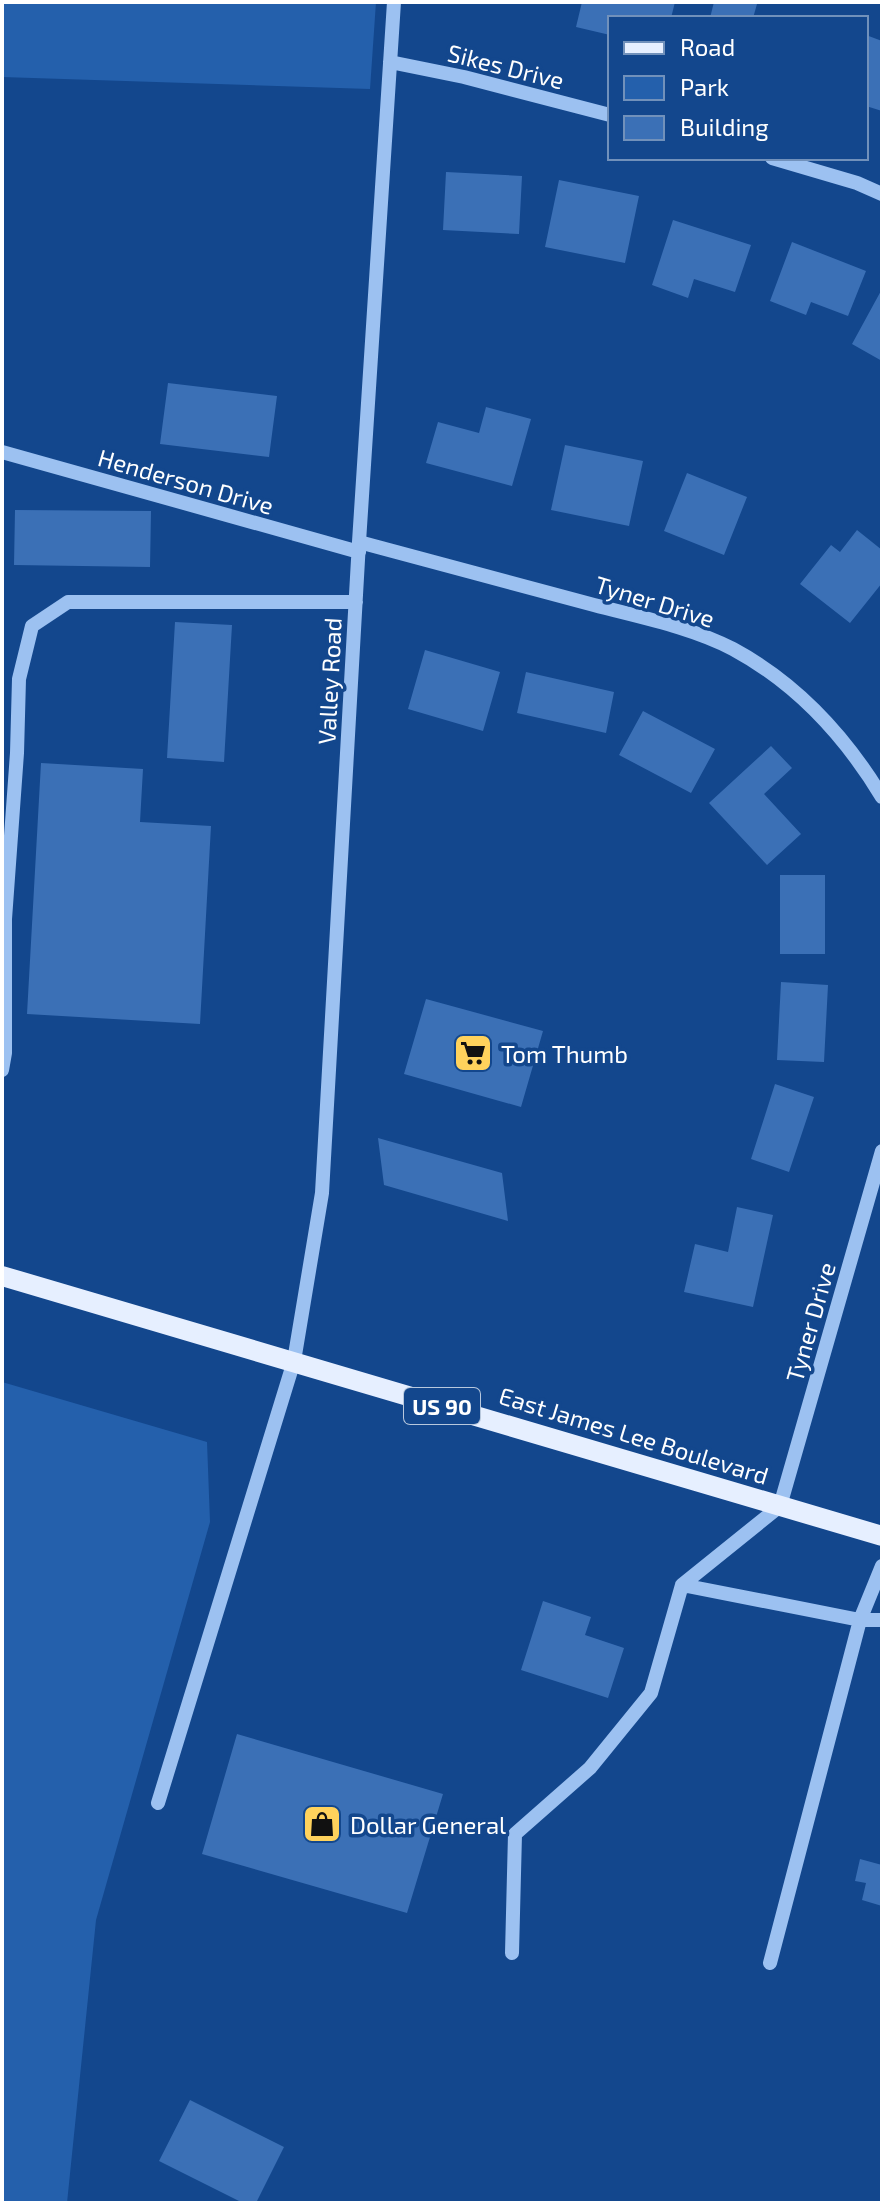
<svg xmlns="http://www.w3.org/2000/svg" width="884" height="2205" font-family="'Exo 2',sans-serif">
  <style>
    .green { fill: #2460ac }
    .building { fill: #3b70b6 }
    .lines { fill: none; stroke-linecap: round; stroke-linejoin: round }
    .minor { stroke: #9cc1f1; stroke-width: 14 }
    .major { stroke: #e6efff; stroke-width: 20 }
    .labels { text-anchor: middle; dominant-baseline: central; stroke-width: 7; stroke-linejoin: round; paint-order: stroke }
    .shield { fill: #13478d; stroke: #b8c8dd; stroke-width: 2 }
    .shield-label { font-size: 22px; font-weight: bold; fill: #fff }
    .street-label { font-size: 24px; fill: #fff; stroke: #13478d }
    .poi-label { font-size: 24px; fill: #fff; stroke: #13478d; text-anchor: start }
  </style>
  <rect width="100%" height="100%" fill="#13478d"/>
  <path class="green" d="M2 2H376L370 89 2 77Z
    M2 1382 207 1442 210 1522 96 1920 67 2203H2Z"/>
  <path class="building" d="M582 2H675L671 18H610V35L576 27Z
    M714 2H748L757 4 753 18H710Z
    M866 35 882 41V111L866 106Z
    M446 172 522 176 519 234 443 230Z
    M559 180 639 196 625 263 545 247Z
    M673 220 751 245 735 292 694 279 688 298 652 285Z
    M792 242 866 271 848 316 811 302 806 315 770 301Z
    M882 289V361L852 344Z
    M168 383 277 396 269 457 160 444Z
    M486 407 531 419 512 486 426 463 438 422 479 433Z
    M565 445 643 461 629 526 551 510Z
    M687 473 747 497 724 555 664 531Z
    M15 510 151 511 150 567 14 565Z
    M857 530 882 550V583L850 623 800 584 831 545 840 552Z
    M175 622 232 625 224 762 167 758Z
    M425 650 500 672 483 731 408 709Z
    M526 672 614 692 606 733 517 713Z
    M643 711 715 749 691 793 619 755Z
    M771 746 792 768 764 794 801 834 767 865 709 803Z
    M41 763 143 769 140 822 211 826 200 1024 27 1014Z
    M780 875H825V954H780Z
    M781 982 828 985 824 1062 777 1060Z
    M426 999 543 1031 521 1107 404 1074Z
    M775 1084 814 1097 789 1172 751 1159Z
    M378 1138 502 1173 508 1221 384 1185Z
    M737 1207 773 1215 753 1307 684 1292 695 1244 728 1252Z
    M543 1601 591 1617 585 1635 624 1648 608 1698 521 1670Z
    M237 1734 443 1794 407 1913 202 1854Z
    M860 1859 882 1865V1906L862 1900 866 1883 855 1881Z
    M190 2100 284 2147 256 2203H243L159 2161Z"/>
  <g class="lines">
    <path class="minor" d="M390 62 464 77 610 115
      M772 158 857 183 882 194
      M2 452 359 552
      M359 542C437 563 516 584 594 605 639 617 691 627 733 649 796 683 845 736 882 797
      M2 1070 5 1053V919L17 753 19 679 32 626 68 602H356
      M682 1585 780 1506 882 1151
      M158 1803 294 1361 322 1193 359 542 394 2
      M512 1953 515 1834 590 1768 651 1693 682 1585 860 1620H882
      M770 1963 860 1620 882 1566"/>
    <path class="major" d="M2 1276 882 1536"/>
  </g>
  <defs>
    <g id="supermarket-square" transform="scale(2)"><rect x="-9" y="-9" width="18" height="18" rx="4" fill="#ffd25c" stroke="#13478d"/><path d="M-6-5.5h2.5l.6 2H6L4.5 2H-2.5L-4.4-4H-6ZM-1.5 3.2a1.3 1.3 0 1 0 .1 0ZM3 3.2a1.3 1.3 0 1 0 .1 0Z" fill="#111"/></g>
    <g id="shop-square" transform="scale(2)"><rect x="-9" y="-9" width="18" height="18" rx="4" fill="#ffd25c" stroke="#13478d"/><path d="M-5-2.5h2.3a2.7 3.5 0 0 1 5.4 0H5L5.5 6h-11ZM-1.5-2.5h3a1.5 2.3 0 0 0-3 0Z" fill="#111"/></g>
  </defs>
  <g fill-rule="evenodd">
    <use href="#supermarket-square" x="473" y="1053"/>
    <use href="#shop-square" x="322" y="1824"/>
  </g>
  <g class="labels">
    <rect class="shield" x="404" y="1388" width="76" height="36" rx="6"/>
    <g class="shield-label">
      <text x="442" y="1406">US 90</text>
    </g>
    <g class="street-label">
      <text transform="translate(506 66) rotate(14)">Sikes Drive</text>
      <text transform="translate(186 481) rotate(16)">Henderson Drive</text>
      <text transform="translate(655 601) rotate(17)">Tyner Drive</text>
      <text transform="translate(329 681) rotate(-87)">Valley Road</text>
      <text transform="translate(810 1322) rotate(-74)">Tyner Drive</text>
      <text transform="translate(634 1435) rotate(17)">East James Lee Boulevard</text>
    </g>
    <g class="poi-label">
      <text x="501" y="1053">Tom Thumb</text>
      <text x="350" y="1824">Dollar General</text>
    </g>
  </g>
  <rect width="884" height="2205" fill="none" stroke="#ffffff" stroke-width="8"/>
  <rect x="608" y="16" width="260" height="144" fill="#13478d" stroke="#7191bb" stroke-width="2"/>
  <rect x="624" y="42" width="40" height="12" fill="#e6efff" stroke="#7191bb" stroke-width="2"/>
  <text x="680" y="56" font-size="24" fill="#ffffff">Road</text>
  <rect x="624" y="76" width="40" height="24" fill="#2460ac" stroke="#7191bb" stroke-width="2"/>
  <text x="680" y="96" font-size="24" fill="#ffffff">Park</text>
  <rect x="624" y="116" width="40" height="24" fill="#3b70b6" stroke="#7191bb" stroke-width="2"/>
  <text x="680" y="136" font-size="24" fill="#ffffff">Building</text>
</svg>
